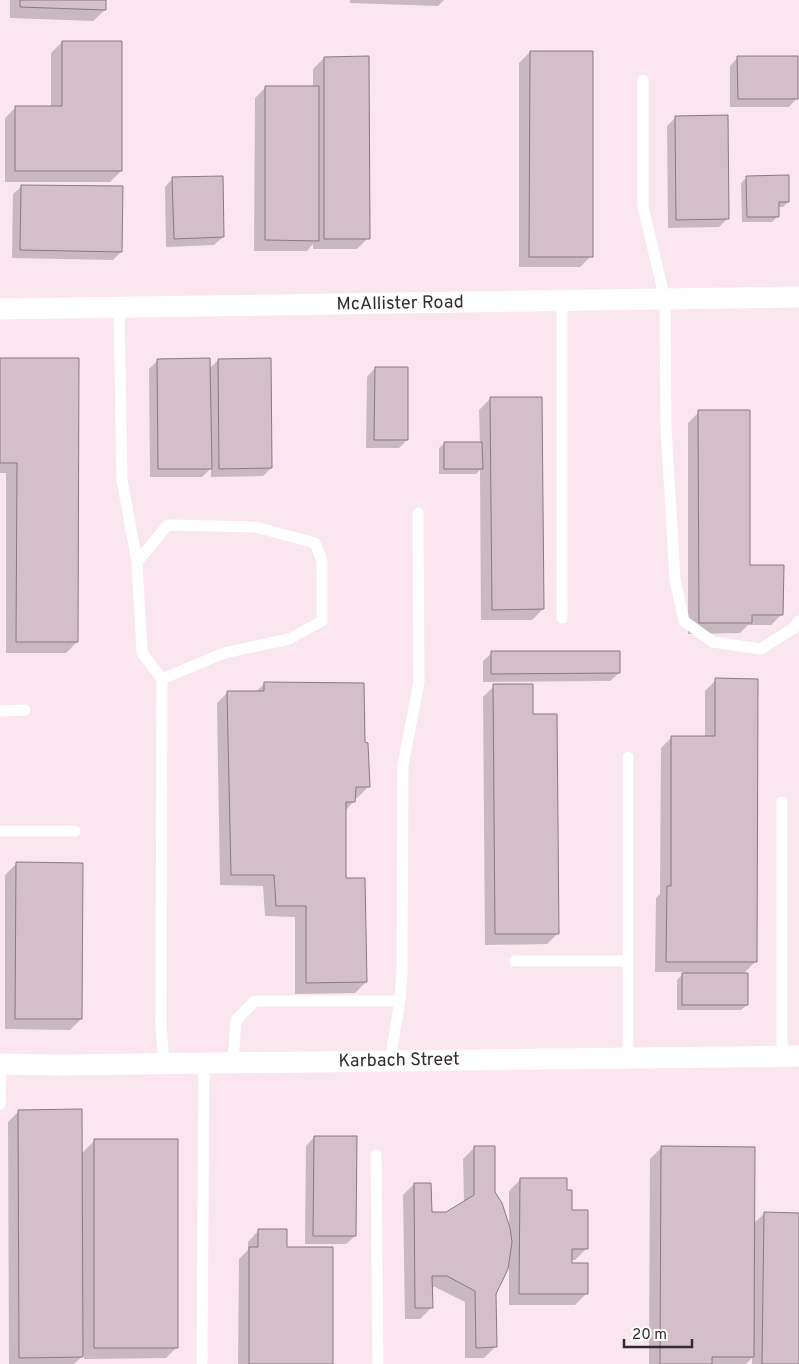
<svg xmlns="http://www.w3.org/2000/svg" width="799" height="1364" font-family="Overpass,sans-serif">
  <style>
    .shadow { fill: #0003 }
    .building { fill: #d2bfc8; stroke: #8a7981 }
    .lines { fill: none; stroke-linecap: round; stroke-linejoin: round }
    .lane { stroke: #fff; stroke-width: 11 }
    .street { stroke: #fff; stroke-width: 21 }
    .labels { text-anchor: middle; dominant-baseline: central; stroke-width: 4.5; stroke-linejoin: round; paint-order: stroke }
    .street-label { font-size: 18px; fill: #322b2e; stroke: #fff }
  </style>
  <rect width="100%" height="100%" fill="#fae6ef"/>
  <path class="shadow" d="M10 0H105V10L93 21 10 18Z
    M350 0H444L438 6 350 3Z
    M62 42 121 171 110 182H5V118L16 107H51V53Z
    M530 52 591 256 580 267H519V63Z
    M738 57 797 98 789 107H730V66Z
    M324 58 368 238 357 249H313V244L307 251H254L255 98 266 87H313V69Z
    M676 117 727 219 719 227 668 228 667 126Z
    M747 177 788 202 783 207H778V216L772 222H742L741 183Z
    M173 178 223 237 214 245 166 247 165 187Z
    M22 186 121 252 113 260 12 258 13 194Z
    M0 359 77 642 66 653H6V473H0Z
    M158 360 209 369 218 360 271 468 263 476 211 477V468L202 477H150L149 369Z
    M375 368 407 440 399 448H366L367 377Z
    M490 399 543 609 532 620H481L480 470 476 474H439V448L445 443H480L479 410Z
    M699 412 749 567 782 614 771 625H748L740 633 688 634V423Z
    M492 653 619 673 610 681 483 682V661Z
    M716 680 756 961 743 974 747 1005 741 1010H677V980L685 972H655L656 898 660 894 661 748 672 737H705V691Z
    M264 684 363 744 368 787 357 798H354V801L345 811V879L366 982 355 993 295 994V917L265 916 263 886 220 885 217 703 228 692H256Z
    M494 686 532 715 558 933 547 944 485 945 483 697Z
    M16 864 81 1019 70 1030 5 1029V875Z
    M19 1111 81 1154 94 1141 177 1347 166 1358 84 1359V1355L74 1364H9L8 1122Z
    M314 1137 355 1236 346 1244H305L306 1146Z
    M474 1148 509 1227V1191L520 1180 566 1191 571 1212 586 1249 575 1260H571V1264L586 1294 575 1305H509V1264L495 1293V1347L484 1358H465V1302L435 1287H431V1308L420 1319H405L403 1195 414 1184 430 1213H446L464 1203 463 1159Z
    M661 1148 753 1224 764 1214H799V1364H752V1358L746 1364H649L650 1159Z
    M259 1230 286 1248 332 1364H238L239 1259 248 1250V1242Z"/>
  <path class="building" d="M20 0H106V10L20 7Z
    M62 41H122V171H15V106H62Z
    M530 51H593V257H529Z
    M369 56 370 239H324V57Z
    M737 56H798V99H738Z
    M265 86H319V241L265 240Z
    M728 115 729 219 676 220 675 116Z
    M789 175V202H779V217H747L746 176Z
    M223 176 224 237 174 239 172 177Z
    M21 185 123 186 122 252 20 250Z
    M0 358H79L78 642H16L17 463H0Z
    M210 358 212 469H158L157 359Z
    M271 358 272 468 219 469 218 359Z
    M375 367H408V440H374Z
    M490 397H542L544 609 492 610Z
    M698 410H750V565H784L783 615H752V623H699Z
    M444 442H482L483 469H444Z
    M491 651H620V673L491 674Z
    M715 678 758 679 757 962H666L667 886H671V736H715Z
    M264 682 364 683 365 742 368 743 370 787H356L355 802H346V878H365L367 982 306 983V906H276L274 875H231L227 691H264Z
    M493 684H533V714H557L559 934H495Z
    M16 862 83 863 82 1019H15Z
    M682 973H748V1005H682Z
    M82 1109 83 1357 19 1358 18 1110Z
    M314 1136H357L356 1236H313Z
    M94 1139H178V1348H94Z
    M474 1146H495V1192L502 1203 510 1228 512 1242 508 1269 496 1294 497 1347 476 1348 475 1291 447 1276H432L433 1308H415L414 1183H431L432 1212H446L474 1195Z
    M661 1146 755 1147 754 1357H712V1364H660Z
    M520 1178H567V1190H572V1210H588V1249H572V1263H588V1294H519Z
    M764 1212 799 1213V1364H762Z
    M258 1229H287V1247H333V1364H249V1247H258Z"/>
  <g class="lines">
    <path class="lane" d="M643 80V207L665 299 666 427 675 580 684 621 713 642 761 649 794 628 799 621
      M119 308 122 480 137 562
      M562 618V301
      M162 679 224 653 289 639 322 621V561L315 543 256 527 168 525 137 562 142 653 162 679 161 1026 164 1063
      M0 711 25 710
      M628 757V1058
      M782 802V1056
      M0 831H75
      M515 961H628
      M390 1061 400 1001 402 971 403 765 419 682 418 513
      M233 1062 236 1020 255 1001H400
      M0 1104 1 1064
      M376 1155 378 1364
      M202 1364 204 1062"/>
    <path class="street" d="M0 309 799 297
      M0 1064 59 1065 799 1056"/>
  </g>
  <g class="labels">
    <g class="street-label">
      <text transform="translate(400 304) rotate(-1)">McAllister Road</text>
      <text transform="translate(399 1061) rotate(-1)">Karbach Street</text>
    </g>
  </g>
  <path d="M624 1339v8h68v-8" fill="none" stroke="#322b2e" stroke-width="2.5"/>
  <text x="632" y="1339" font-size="15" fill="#322b2e" stroke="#ffffff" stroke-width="4" paint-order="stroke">20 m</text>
</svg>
